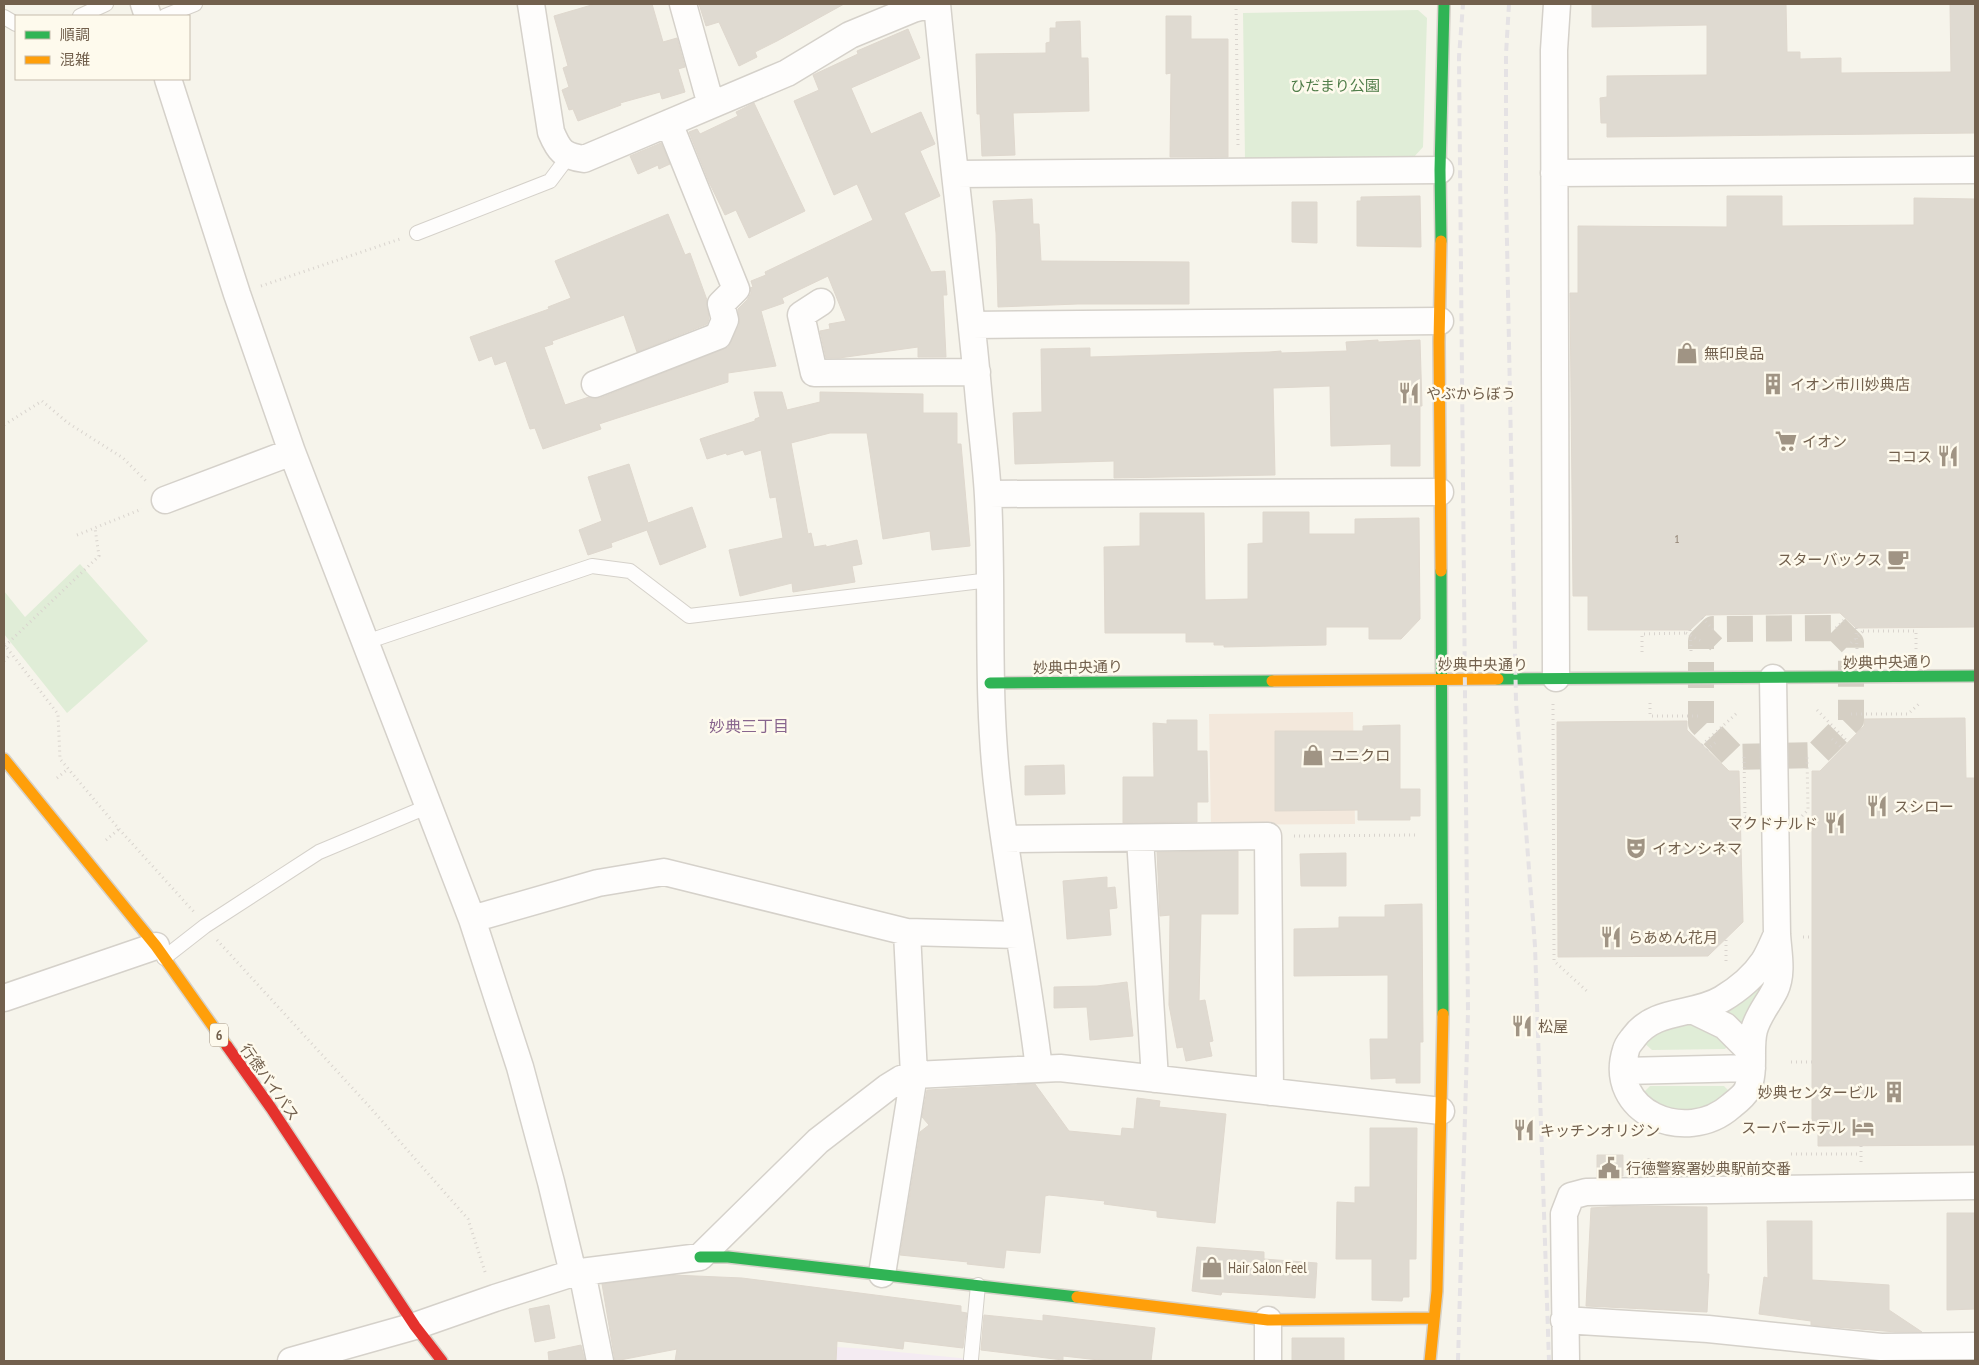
<svg xmlns="http://www.w3.org/2000/svg" width="1979" height="1365" font-family="'PT Sans Narrow','Noto Sans JP',sans-serif">
  <style>
    .commercial { fill: #f3e8dc }
    .education { fill: #f4ebf2 }
    .green { fill: #e0edd7 }
    .building { fill: #dfdad1; stroke: #dfd8ce }
    .lines { fill: none; stroke-linecap: round; stroke-linejoin: round }
    .street-tunnel { stroke: #d5cfc4; stroke-width: 26; stroke-dasharray: 26 13; stroke-linecap: butt }
    .lane-casing { stroke: #d5d1ca; stroke-width: 16 }
    .street-casing { stroke: #d5d1ca; stroke-width: 29 }
    .fast-casing { stroke: #d6d1c9; stroke-width: 14 }
    .slow-casing { stroke: #d6d1c9; stroke-width: 14 }
    .jam-casing { stroke: #d6d1c9; stroke-width: 14 }
    .path { stroke: #d9d4ce; stroke-width: 3; stroke-dasharray: 1 4; stroke-linecap: butt }
    .lane { stroke: #fefdfc; stroke-width: 14 }
    .street { stroke: #fefdfc; stroke-width: 26 }
    .fast { stroke: #30b455; stroke-width: 11 }
    .slow { stroke: #ff9f0a; stroke-width: 11 }
    .jam { stroke: #e5322d; stroke-width: 11 }
    .rail { stroke: #e5e2e4; stroke-width: 4; stroke-dasharray: 8 5; stroke-linecap: butt }
    .path-bridge { stroke: #d9d4ce; stroke-width: 3; stroke-dasharray: 1 4; stroke-linecap: butt }
    .labels { text-anchor: middle; dominant-baseline: central; stroke-width: 5; stroke-linejoin: round; paint-order: stroke }
    .number-label { font-size: 12px; fill: #908171 }
    .shield { fill: #fefaed; stroke: #9c8e7d; stroke-width: 1 }
    .shield-label { font-size: 14px; font-weight: bold; fill: #72604d }
    .park-label { font-size: 15px; fill: #507d49; stroke: #fefaed }
    .poi-label { font-size: 15px; fill: #72604d; stroke: #fefaed; text-anchor: start }
    .street-label { font-size: 15px; fill: #72604d; stroke: #fefaed }
    .neighbourhood-label { font-size: 16px; fill: #88658e; stroke: #fefaed }
  </style>
  <rect width="100%" height="100%" fill="#f6f4eb"/>
  <path class="commercial" d="M1353 712 1355 824 1211 825 1209 714Z"/>
  <path class="education" d="M743 1341 868 1349 990 1361H742Z"/>
  <path class="green" d="M1418 10 1427 18 1423 147 1413 158 1245 160 1243 13Z
    M80 564 148 641 67 713 4 634V591L25 617Z
    M1769 970 1761 992 1750 1005 1747 1013 1743 1033 1715 1013Z
    M1686 1020 1732 1041 1725 1049 1652 1050 1643 1042 1655 1031Z
    M1650 1086H1724L1731 1093 1720 1104 1675 1114 1642 1094Z"/>
  <path class="building" d="M595 4H652L663 42 677 38 685 67 678 69 685 92 662 99 660 92 620 103 621 105 578 121 573 109 569 110 562 90 569 87 563 68 568 66 554 16Z
    M699 4H844L777 41 755 52 757 57 739 66 719 22 706 26Z
    M1592 4H1786L1787 52H1800V59L1841 58V73L1951 72 1950 4H1975V133L1607 137V123H1601L1600 98 1607 97V76L1707 75V25L1592 27Z
    M1166 16H1191V39H1228V157H1170L1171 73 1166 74Z
    M1080 21 1081 58H1088L1089 111 1013 113 1015 155 982 156 980 114H977L976 54 1046 53V43L1050 42V28H1056V22Z
    M908 29 920 58 851 88 871 134 921 112 935 144 920 151 940 196 904 213 931 272 945 271 947 295H943L946 357H918V347L839 358H826L820 331 830 329 829 324 846 321 828 276 782 298 784 303 761 311 776 366 728 373V382L599 424 601 429 543 449 535 428 530 429 506 361 495 365 492 356 479 361 470 337 549 309 548 307 571 298 555 261 668 214 685 255 690 253 707 300 709 319 707 324 637 352 624 315 552 341 553 344 544 347 565 405 589 397 600 398 728 347 739 325 738 309 747 300 751 293 750 288 753 287 751 281 766 275 765 272 873 220 857 184 834 195 794 101 819 90 813 75 858 54 857 51Z
    M754 103 805 211 749 238 736 210 725 215 709 182 689 132 697 129 700 134 738 116 736 112Z
    M661 143 670 164 659 169 658 165 638 174 630 156Z
    M1420 196 1421 247 1357 246V201H1361V197Z
    M1727 196H1782V226L1914 225V198L1975 199V627L1856 628 1840 613 1706 615 1690 630H1588V596H1573L1570 293H1578V226L1727 227Z
    M1032 199 1033 224H1039L1041 261 1189 262V304H1078L998 307 996 233 993 201Z
    M1292 202H1317V243L1292 242Z
    M1378 340V342L1420 340 1422 406H1420V466H1391V444L1331 446 1330 386 1273 388 1275 475 1114 478V461L1015 464 1013 413 1042 412 1041 349 1090 348V357L1269 352 1281 351V353L1347 351 1346 342Z
    M754 392H782L787 410 820 402V392L923 394V413H957V444H961L970 546 932 550 930 531 883 539 867 433H830L791 443 808 534 811 533 814 547 826 545V547L857 540 862 564 852 566 855 582 793 592 792 583 740 596 729 550 783 538 776 497 770 498 761 450 745 455 743 450 727 455 726 453 707 459 700 439 755 421V419L760 417Z
    M629 464 648 523 692 507 706 547 660 565 647 530 611 543 612 547 588 555 579 530 602 521 588 477Z
    M1263 512H1309V534H1355V519L1419 518 1420 619 1401 639H1369V627H1326V645L1224 647V645H1214V642H1186V633H1105L1104 547 1140 546V513H1204L1205 600 1248 599V544L1263 543Z
    M1965 718 1966 778H1975V1145L1818 1146V1123H1812V771H1820L1864 726V719Z
    M1167 720H1197V751H1207L1208 802H1197V822L1123 823V777H1154L1153 723 1167 724Z
    M1687 721V730L1729 771H1739L1743 922 1708 956 1558 957 1557 722Z
    M1400 725V789H1420V816H1410V820H1358V810L1275 811V731H1363V726Z
    M1064 765 1065 794 1025 795V766Z
    M1238 851V914H1201L1199 1001 1205 1000 1213 1041 1209 1042 1212 1056 1186 1061 1183 1047 1177 1048 1169 1005 1170 915 1160 916 1157 852Z
    M1346 853V886H1301L1300 854Z
    M1107 877V888L1115 887 1117 908 1109 909 1111 935 1067 939 1063 881Z
    M1422 904 1423 1042H1420V1083H1396V1078L1371 1079 1370 1039H1388V975L1294 976V929L1339 928V917H1385V905Z
    M1127 982 1133 1036 1090 1040 1087 1007 1054 1008V987L1097 986Z
    M1035 1084 1069 1131 1121 1136 1122 1128 1134 1129 1137 1098 1160 1101 1159 1107 1226 1114 1215 1223 1157 1217V1211L1104 1204 1105 1201 1049 1195 1045 1196 1040 1253 1006 1250 1004 1268 967 1264 968 1262 900 1255 920 1132 929 1125 922 1117 927 1090Z
    M1370 1128H1417L1416 1259H1409V1297H1403L1402 1301 1372 1300V1259H1336L1337 1202 1355 1203V1187H1370Z
    M1597 1155H1623V1176L1597 1177Z
    M1622 1206 1707 1207V1274H1709L1707 1312 1586 1306 1591 1208Z
    M1947 1213H1975V1309L1947 1310Z
    M1767 1221H1812V1280L1889 1285V1310L1922 1332H1896L1811 1325V1321L1759 1314 1764 1277 1768 1278Z
    M1197 1247 1264 1252V1259L1317 1263 1315 1298 1222 1292 1221 1295 1192 1291Z
    M673 1275 742 1278 961 1306V1312L967 1313 963 1348 904 1341 903 1349 837 1341 836 1361H675L677 1349 615 1361 602 1284Z
    M549 1305 555 1338 535 1342 529 1309Z
    M984 1315 1043 1321V1315L1155 1328 1151 1361H1108L1063 1356V1360L981 1350Z
    M1292 1338H1344V1361H1292Z
    M581 1345 585 1361H549L548 1352Z"/>
  <g class="lines">
    <path class="street-tunnel" d="M1836 628 1851 643V720L1816 755 1734 757 1701 723V641L1713 629Z"/>
    <g class="lane-casing">
      <path id="lane" d="M80 16 106 4
        M165 16 195 4
        M4 17 16 24
        M417 233 550 181 568 157
        M366 642 592 566 630 571 689 616 990 580
        M164 958 205 926 319 852 429 806
        M971 1359 978 1285"/>
    </g>
    <g class="street-casing">
      <path id="street" d="M144 4 148 16
        M531 4 551 132C559 151 563 156 584 159L787 73 850 35 913 9 932 4
        M683 4 711 105
        M937 4C949 132 966 260 978 389 981 425 986 460 988 496 993 595 986 694 998 792 1009 884 1028 976 1039 1069
        M168 79 237 294 292 452 472 919 520 1067 551 1182 573 1273
        M1554 173 1975 170
        M956 174 1440 170
        M821 302 801 315 814 373 977 372
        M972 325 1440 321
        M595 384 718 336 725 320 721 304 736 289 669 123
        M988 494 1440 492
        M165 500 292 452
        M1556 678 1554 50 1557 4
        M1773 678 1777 934C1778 952 1783 973 1775 990 1768 1004 1758 1015 1754 1030 1749 1049 1756 1071 1747 1090 1744 1096 1736 1102 1731 1106 1686 1146 1606 1112 1626 1050 1627 1045 1631 1041 1634 1037 1655 1008 1694 1016 1722 999 1737 990 1754 976 1764 961 1769 953 1773 943 1777 934
        M1140 838 1155 1079
        M1005 839 1268 836 1270 1092
        M472 919 598 883 664 872 907 932 1018 935
        M4 998 156 946
        M1694 1011 1725 1026 1752 1053
        M1623 1071 1752 1068
        M582 1272 600 1361
        M882 1274 914 1075 907 932
        M1564 1320 1708 1329 1881 1347 1975 1346
        M291 1361 415 1326 495 1298 573 1273 700 1257 818 1141 888 1087 901 1079 914 1075 1060 1068 1441 1111
        M1268 1361V1320
        M1566 1361 1564 1214 1571 1196 1586 1192 1975 1186"/>
    </g>
    <g class="fast-casing">
      <path id="fast" d="M1441 241 1440 170 1444 4
        M1441 571 1443 1014
        M1498 679 1975 676
        M990 683 1272 681
        M700 1257H728L1077 1297"/>
    </g>
    <g class="slow-casing">
      <path id="slow" d="M1441 241 1439 342 1441 571
        M1272 681 1498 679
        M4 759 156 946 227 1046
        M1077 1297 1268 1320 1433 1318
        M1430 1361 1437 1291 1443 1014"/>
    </g>
    <g class="jam-casing">
      <path id="jam" d="M227 1046 271 1108 415 1326 442 1361"/>
    </g>
    <path class="path" d="M1236 4 1238 146
      M261 286 400 239
      M4 425 42 401 68 423 123 458 148 483
      M77 535 142 509
      M1702 618 1713 629
      M1836 628 1846 618
      M1856 628 1857 649
      M1690 630 1691 651
      M1863 631H1916V649
      M4 644 58 714 60 759 119 829 194 912
      M5 646 99 556 95 528
      M1642 652V634L1686 633
      M4 661 11 654
      M1650 703V716H1701
      M1553 704 1554 961 1589 993
      M1817 710 1848 742
      M1851 714H1908L1921 702
      M1832 739 1842 748
      M1702 745 1737 713
      M1707 750 1718 740
      M1744 757 1745 817H1751
      M57 778 68 769
      M1802 816 1808 810 1807 756
      M1294 836 1418 835
      M106 840 119 829
      M1803 937H1813
      M217 940 367 1104 468 1219 486 1275
      M1726 961V938
      M1791 1062H1812
      M1861 1146V1162
      M1791 1154H1861
      M1649 1158V1167"/>
    <use href="#lane" class="lane"/>
    <use href="#street" class="street"/>
    <use href="#fast" class="fast"/>
    <use href="#slow" class="slow"/>
    <use href="#jam" class="jam"/>
    <path class="rail" d="M1509 4 1506 54V191L1516 702 1535 946 1549 1361
      M1458 1361 1468 1012 1459 57 1463 4"/>
    <path class="path-bridge" d="M1686 633 1701 641
      M1851 643 1863 631"/>
  </g>
  <defs>
    <g id="shop-bare" transform="scale(1.725)"><path d="M-5-2.5h2.3a2.7 3.5 0 0 1 5.4 0H5L5.5 6h-11ZM-1.5-2.5h3a1.5 2.3 0 0 0-3 0Z" fill="#a09484" stroke="#fefaed" stroke-width="2.5" paint-order="stroke"/></g>
    <g id="building-bare" transform="scale(1.725)"><path d="M-4-6H4V6H1V3H-1V6H-4ZM-2.5-4.3h1.7v1.8h-1.7ZM.8-4.3h1.7v1.8H.8ZM-2.5-1h1.7V.8h-1.7ZM.8-1h1.7V.8H.8Z" fill="#a09484" stroke="#fefaed" stroke-width="2.5" paint-order="stroke"/></g>
    <g id="restaurant-bare" transform="scale(1.725)"><path d="M-5-6h1v4h1v-4h1v4h1v-4h1v5L-1.5 .5V6h-2V.5L-5-1ZM5-6V6H3V1.5H1.5Q1.5-4 5-6Z" fill="#a09484" stroke="#fefaed" stroke-width="2.5" paint-order="stroke"/></g>
    <g id="supermarket-bare" transform="scale(1.725)"><path d="M-6-5.5h2.5l.6 2H6L4.5 2H-2.5L-4.4-4H-6ZM-1.5 3.2a1.3 1.3 0 1 0 .1 0ZM3 3.2a1.3 1.3 0 1 0 .1 0Z" fill="#a09484" stroke="#fefaed" stroke-width="2.5" paint-order="stroke"/></g>
    <g id="cafe-bare" transform="scale(1.725)"><path d="M-5.5-4.5H6V0H3Q3 3.5 0 3.5H-2.5Q-5.5 3.5-5.5 0ZM3-3.2v2h1.7v-2ZM-6 4.5H4V6H-6Z" fill="#a09484" stroke="#fefaed" stroke-width="2.5" paint-order="stroke"/></g>
    <g id="theatre-bare" transform="scale(1.725)"><path d="M-5-5.5Q0-4 5-5.5V0Q5 5 0 6Q-5 5-5 0ZM-3.3-2.5H-1v1.5H-3.3ZM1-2.5H3.3v1.5H1ZM-2.8 1Q0 5.5 2.8 1Z" fill="#a09484" stroke="#fefaed" stroke-width="2.5" paint-order="stroke"/></g>
    <g id="hotel-bare" transform="scale(1.725)"><path d="M-6-4.5h1.5V1H6V5H4.5V3h-9V5H-6ZM-4 0a1.8 1.8 0 1 1 3.6 0ZM.5 0V-2.5h3Q6-2.5 6 0Z" fill="#a09484" stroke="#fefaed" stroke-width="2.5" paint-order="stroke"/></g>
    <g id="civic-bare" transform="scale(1.725)"><path d="M-.6-6.5H3V-4.5H.6V-3L4-1V1h2V6H-6V1h2V-1L-.6-3ZM-1.2 2.5V6h2.4V2.5Z" fill="#a09484" stroke="#fefaed" stroke-width="2.5" paint-order="stroke"/></g>
  </defs>
  <g fill-rule="evenodd">
    <use href="#shop-bare" x="1687" y="353"/>
    <use href="#building-bare" x="1773" y="384"/>
    <use href="#restaurant-bare" x="1409" y="393"/>
    <use href="#supermarket-bare" x="1786" y="441"/>
    <use href="#restaurant-bare" x="1948" y="456"/>
    <use href="#cafe-bare" x="1898" y="559"/>
    <use href="#shop-bare" x="1313" y="755"/>
    <use href="#restaurant-bare" x="1877" y="806"/>
    <use href="#restaurant-bare" x="1835" y="823"/>
    <use href="#theatre-bare" x="1636" y="848"/>
    <use href="#restaurant-bare" x="1611" y="937"/>
    <use href="#restaurant-bare" x="1522" y="1026"/>
    <use href="#building-bare" x="1894" y="1092"/>
    <use href="#hotel-bare" x="1863" y="1127"/>
    <use href="#restaurant-bare" x="1524" y="1130"/>
    <use href="#civic-bare" x="1609" y="1168"/>
    <use href="#shop-bare" x="1212" y="1267"/>
  </g>
  <g class="labels">
    <g class="number-label">
      <text x="1677" y="538">1</text>
    </g>
    <rect class="shield" x="210" y="1023.5" width="18" height="23" rx="4"/>
    <g class="shield-label">
      <text x="219" y="1035">6</text>
    </g>
    <g class="park-label">
      <text x="1335" y="85">ひだまり公園</text>
    </g>
    <g class="poi-label">
      <text x="1704" y="353">無印良品</text>
      <text x="1790" y="384">イオン市川妙典店</text>
      <text x="1426" y="393">やぶからぼう</text>
      <text x="1802" y="441">イオン</text>
      <text x="1932" y="456" text-anchor="end">ココス</text>
      <text x="1882" y="559" text-anchor="end">スターバックス</text>
      <text x="1330" y="755">ユニクロ</text>
      <text x="1894" y="806">スシロー</text>
      <text x="1818" y="823" text-anchor="end">マクドナルド</text>
      <text x="1652" y="848">イオンシネマ</text>
      <text x="1628" y="937">らあめん花月</text>
      <text x="1538" y="1026">松屋</text>
      <text x="1878" y="1092" text-anchor="end">妙典センタービル</text>
      <text x="1846" y="1127" text-anchor="end">スーパーホテル</text>
      <text x="1540" y="1130">キッチンオリジン</text>
      <text x="1626" y="1168">行徳警察署妙典駅前交番</text>
      <text x="1228" y="1267">Hair Salon Feel</text>
    </g>
    <g class="street-label">
      <text transform="translate(1888 662) rotate(-1)">妙典中央通り</text>
      <text x="1483" y="664">妙典中央通り</text>
      <text transform="translate(1078 667) rotate(-1)">妙典中央通り</text>
      <text transform="translate(270 1082) rotate(55)">行徳バイパス</text>
    </g>
    <g class="neighbourhood-label">
      <text x="749" y="726">妙典三丁目</text>
    </g>
  </g>
  <rect width="1979" height="1365" fill="none" stroke="#72604d" stroke-width="10"/>
  <rect x="15" y="15" width="175" height="65" fill="#fefaed" stroke="#c6bcad"/>
  <rect x="25" y="31" width="25" height="8" fill="#30b455" stroke="#c6bcad"/>
  <text x="60" y="40" font-size="15" fill="#72604d">順調</text>
  <rect x="25" y="56" width="25" height="8" fill="#ff9f0a" stroke="#c6bcad"/>
  <text x="60" y="65" font-size="15" fill="#72604d">混雑</text>
</svg>
